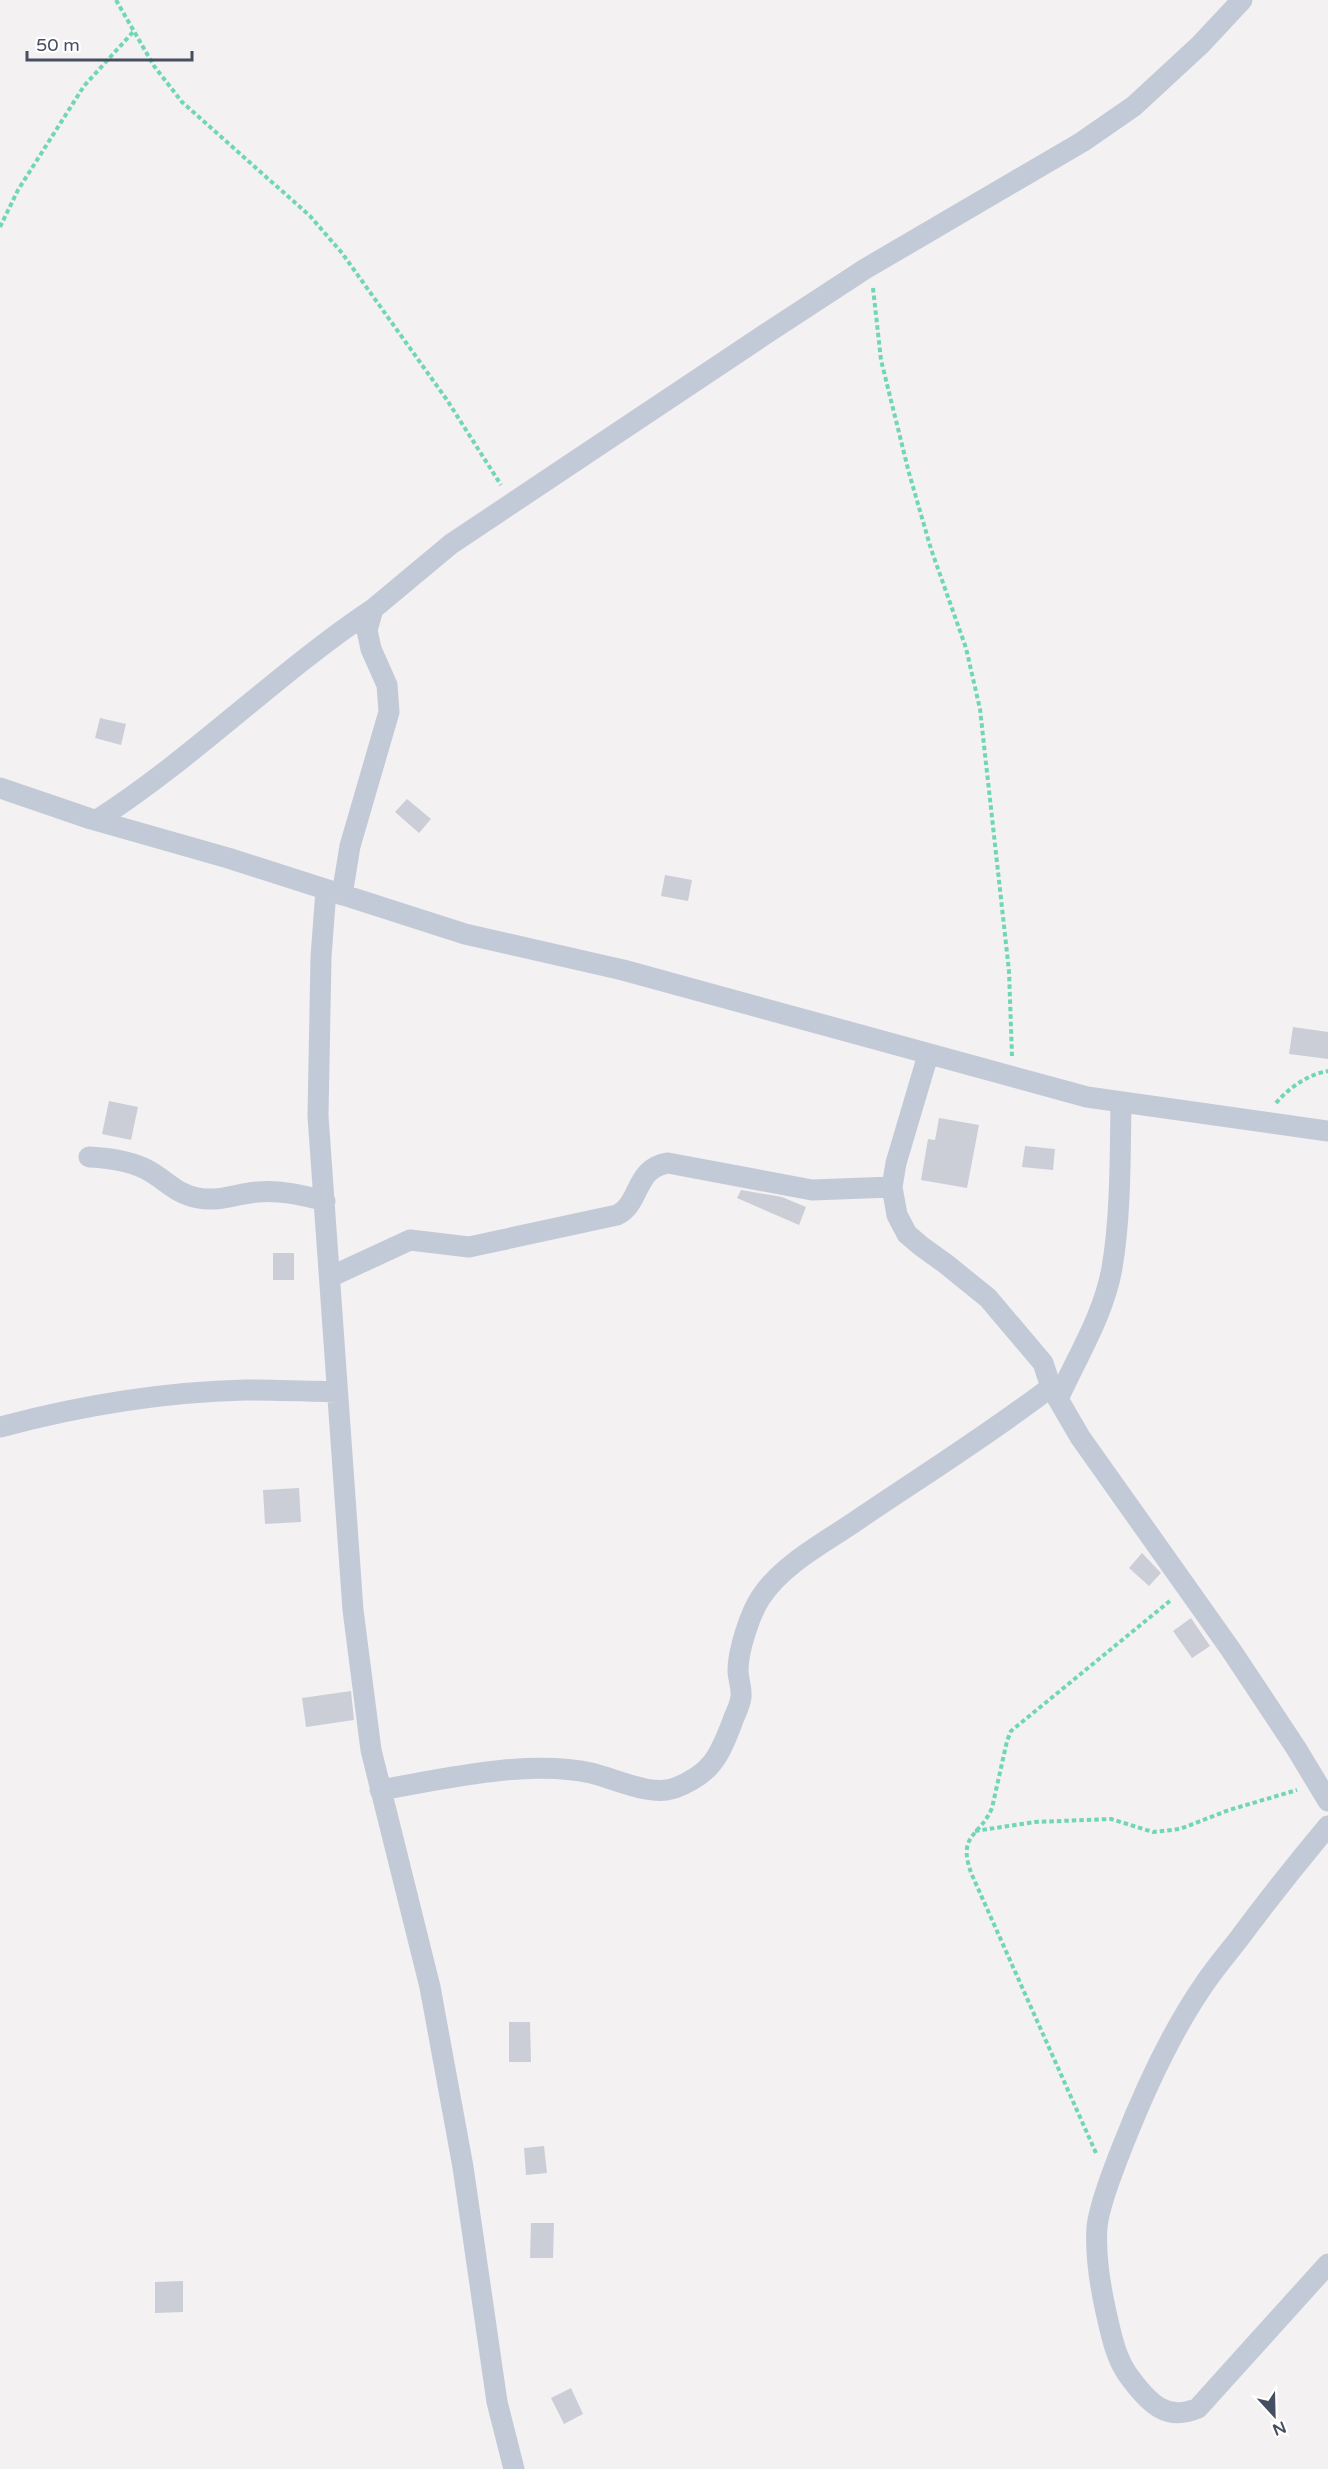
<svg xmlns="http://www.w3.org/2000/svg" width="1328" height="2469" font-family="'Varela Round',sans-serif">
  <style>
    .building { fill: #ccced7 }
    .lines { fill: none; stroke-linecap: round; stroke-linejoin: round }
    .path { stroke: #70d6b7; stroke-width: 4; stroke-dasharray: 4.5 3; stroke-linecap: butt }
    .minor { stroke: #c3cad7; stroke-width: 21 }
  </style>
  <rect width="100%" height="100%" fill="#f3f1f1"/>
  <path class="building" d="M100 718 126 724 121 745 95 738Z
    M407 799 431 819 419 833 395 812Z
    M665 875 692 880 688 901 661 896Z
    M1293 1027 1328 1032V1059L1289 1054Z
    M109 1101 138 1107 131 1140 102 1134Z
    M939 1118 979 1125 967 1188 921 1180 928 1139 935 1140Z
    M1025 1146 1055 1149 1053 1170 1022 1167Z
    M741 1190 782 1197 806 1207 799 1225 737 1198Z
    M273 1253H294V1280H273Z
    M299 1488 301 1522 265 1524 263 1490Z
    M1142 1553 1161 1573 1149 1586 1129 1568Z
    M1191 1618 1210 1646 1192 1658 1173 1631Z
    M351 1691 354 1720 306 1727 302 1698Z
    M509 2022H530L531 2062H509Z
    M544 2146 547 2173 526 2175 524 2148Z
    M531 2223H554L553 2258H530Z
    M183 2281V2312L155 2313V2282Z
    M571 2388 583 2414 564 2424 551 2398Z"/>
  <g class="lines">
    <path class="path" d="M116 0 154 66 182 102 310 216 342 253 447 400 501 485
      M0 227 18 190 84 86 133 32
      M873 288 881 360 909 473 931 549 966 648 980 709 1009 971 1012 1056
      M1276 1103C1290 1087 1307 1075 1328 1071
      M975 1831 1035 1822 1111 1819 1153 1832 1180 1829 1229 1810 1297 1790
      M1096 2153 972 1875C956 1834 980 1837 992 1808L1007 1741 1011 1731 1171 1600"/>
    <path class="minor" d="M0 788 91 819 228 858 465 934 623 970 1087 1097 1328 1131
      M97 820C195 757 276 674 373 609
      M326 890 321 957 318 1116 353 1610 371 1750 430 1987 463 2167 497 2402 514 2469
      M342 895 350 846 389 712 387 685 371 649 367 630 373 609 451 544 767 333 865 269 1082 142 1134 106 1200 45 1242 0
      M928 1055 896 1163 892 1187 897 1215 907 1234 921 1246 946 1264 988 1298 1043 1363 1051 1387 1080 1437 1231 1650 1296 1748 1328 1801
      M89 1157C110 1158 133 1161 151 1172 169 1183 177 1194 198 1198 219 1202 236 1194 257 1192 281 1190 302 1195 325 1201
      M330 1277 410 1240 469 1247 617 1215C641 1204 634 1168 668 1163L812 1190 892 1187
      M1058 1399C1077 1357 1104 1314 1112 1268 1121 1215 1120 1156 1121 1103
      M0 1427C79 1406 163 1392 245 1390 276 1390 307 1391 337 1392
      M380 1790C444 1779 528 1759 591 1773 616 1779 651 1797 675 1788 711 1774 719 1757 732 1723 735 1714 740 1706 741 1697 742 1688 738 1679 738 1670 738 1651 750 1613 761 1597 782 1565 822 1544 853 1523 919 1478 987 1436 1051 1387
      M1328 1826C1297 1863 1267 1901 1238 1940 1227 1954 1215 1968 1205 1983 1171 2032 1145 2089 1123 2145 1115 2165 1099 2205 1097 2227 1095 2255 1100 2285 1106 2312 1111 2334 1116 2361 1131 2379 1149 2403 1167 2422 1198 2408L1328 2264"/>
  </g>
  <g transform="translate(1274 2415) rotate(158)" stroke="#ffffff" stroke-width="4.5" paint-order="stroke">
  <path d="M0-4.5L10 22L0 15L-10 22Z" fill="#464f61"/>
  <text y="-9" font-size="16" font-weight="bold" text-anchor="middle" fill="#464f61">N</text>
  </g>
  <path d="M27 51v9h165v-9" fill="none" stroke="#464f61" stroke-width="3"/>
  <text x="36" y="51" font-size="18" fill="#464f61" stroke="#ffffff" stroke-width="4.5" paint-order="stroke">50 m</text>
</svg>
